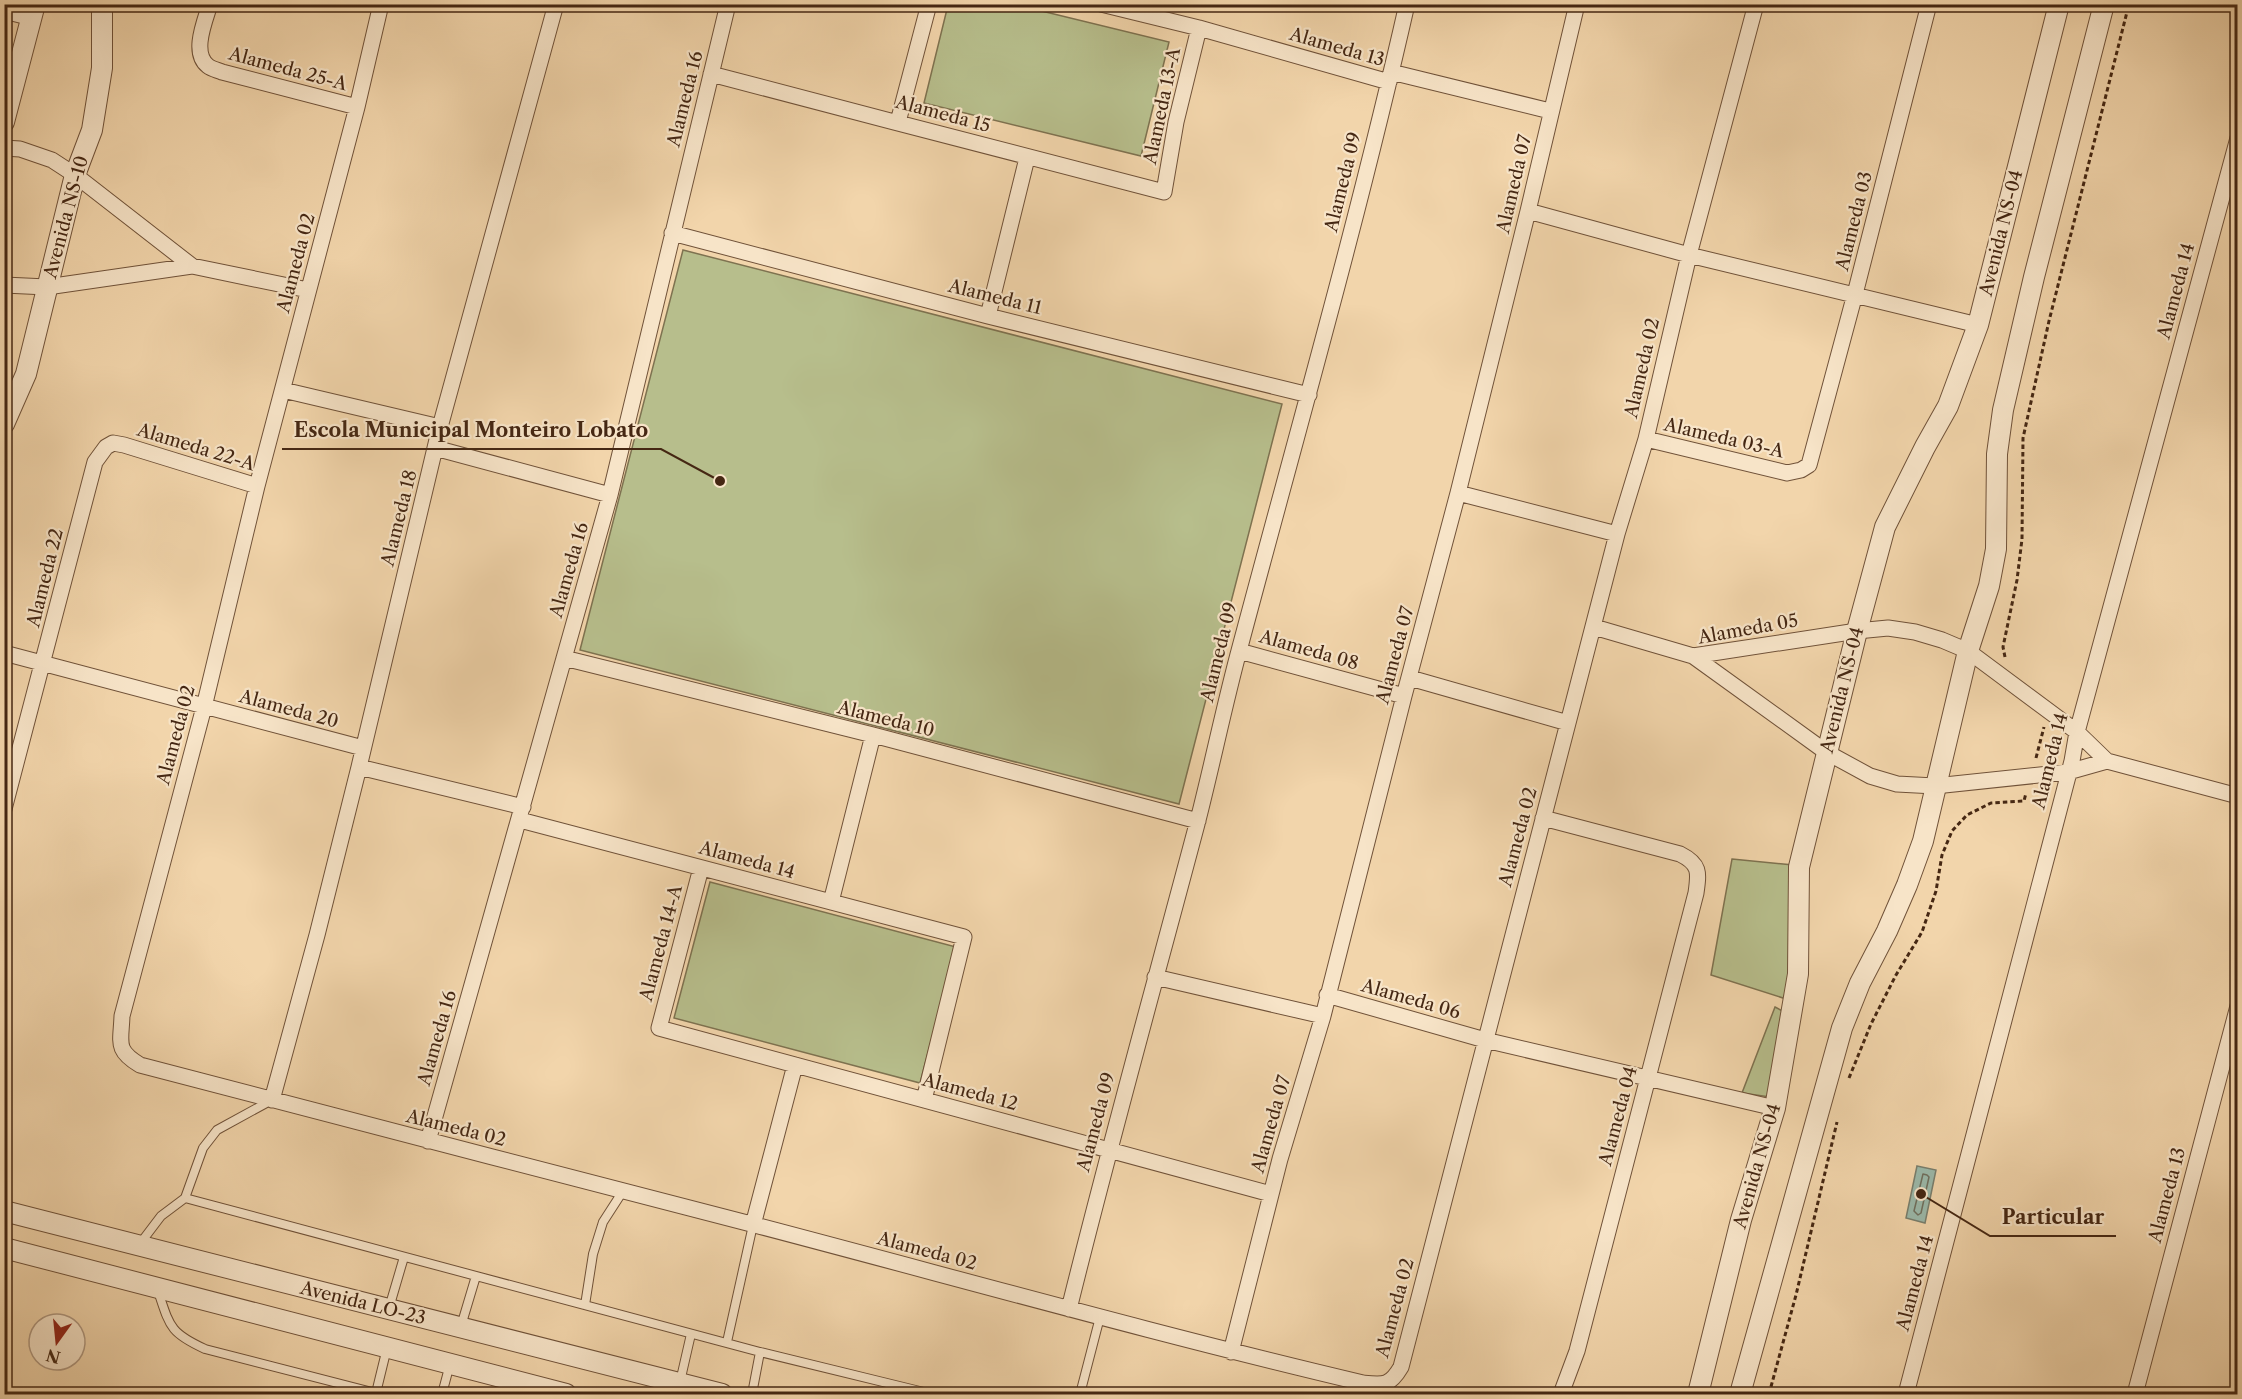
<svg xmlns="http://www.w3.org/2000/svg" width="2242" height="1399" font-family="'Libre Caslon Text',serif">
  <style>
    .green { fill: #b7be8c; stroke: #7e7250; stroke-width: 1.5 }
    .water { fill: #9bb9aa; stroke: #797f6e; stroke-width: 1.5 }
    .lines { fill: none; stroke-linecap: round; stroke-linejoin: round }
    .shore { stroke: #70705e; stroke-width: 1.5 }
    .service-casing { stroke: #705239; stroke-width: 10 }
    .minor-casing { stroke: #705239; stroke-width: 17 }
    .tertiary-casing { stroke: #705239; stroke-width: 22 }
    .path { stroke: #452713; stroke-width: 3; stroke-dasharray: 4.5 3; stroke-linecap: butt }
    .service { stroke: #f7e4c8; stroke-width: 8 }
    .minor { stroke: #f7e4c8; stroke-width: 15 }
    .tertiary { stroke: #f7e4c8; stroke-width: 20 }
    .labels { text-anchor: middle; dominant-baseline: central; stroke-width: 4.5; stroke-linejoin: round; paint-order: stroke }
    .street-label { font-size: 18px; fill: #452713; stroke: #f7e4c8 }
    .leader { fill: none; stroke: #452713; stroke-width: 2 }
    .callout-dot { fill: #452713; stroke: #f7e4c8; stroke-width: 2 }
    .callout-label { font-size: 20px; text-anchor: middle; font-weight: bold; fill: #452713; stroke: #f7e4c8; stroke-width: 4.5; stroke-linejoin: round; paint-order: stroke }
  </style>
  <rect width="100%" height="100%" fill="#f2d5ab"/>
  <filter id="stains"><feTurbulence type="fractalNoise" baseFrequency=".00333" numOctaves="4"/><feColorMatrix values="0 0 0 0 .2 0 0 0 0 .09 0 0 0 0 .02 0 0 0 .5 -.17"/></filter>
  <radialGradient id="worn" r=".72"><stop offset=".6" stop-color="#630" stop-opacity="0"/><stop offset="1" stop-color="#630" stop-opacity=".3"/></radialGradient>
  <path class="green" d="M948 5H1017L1169 42 1141 156 924 103Z
    M683 250 1282 404 1179 804 580 650Z
    M1732 859 1793 865V980L1783 998 1711 975Z
    M710 882 956 947 920 1083 674 1018Z
    M1775 1007 1786 1013 1770 1097 1742 1093Z"/>
  <path class="water" d="M1917 1166 1936 1170 1925 1223 1906 1218Z"/>
  <g class="lines">
    <path class="shore" d="M1923 1174 1927 1175 1929 1177 1921 1213 1918 1215 1914 1211Z"/>
    <g class="service-casing">
      <path id="service" d="M185 1198 203 1148 217 1130 270 1101
        M139 1245 161 1216 185 1198 760 1352 932 1394
        M158 1291C170 1327 170 1333 205 1349L380 1394
        M585 1305 593 1254 603 1222 623 1191
        M389 1308 404 1257
        M461 1326 476 1276
        M727 1342 753 1225
        M680 1382 691 1334
        M376 1393 387 1348
        M442 1394 450 1364
        M752 1394 760 1352
        M1080 1394 1100 1317"/>
    </g>
    <g class="minor-casing">
      <path id="minor" d="M210 4C205 21 191 53 208 66 212 69 217 70 222 72L357 107
        M381 4 357 107 257 486 204 707 122 1016C121 1043 115 1050 140 1065 345 1120 550 1171 755 1225 957 1278 1159 1335 1363 1383 1384 1385 1390 1386 1401 1367L1617 534 1646 439 1689 255 1756 4
        M1101 4 1199 28 1389 82
        M4 11 32 18
        M1391 72 1550 111
        M711 74C862 113 1013 154 1164 192L1176 122 1199 28
        M898 122 929 4
        M4 148 20 149 52 160 75 175 192 266
        M1528 211 1689 255 1978 325
        M672 233 988 316 1309 395
        M4 285 47 287 192 266 308 290
        M988 316 1027 158
        M283 390 440 427
        M1646 439 1787 473 1801 470 1809 465 1855 294 1929 4
        M435 448 610 495
        M1458 493 1617 534
        M1594 627 1693 656 1826 752 1870 776 1897 784 1935 786 2068 772 2107 761
        M1239 651 1404 696
        M4 653 363 748
        M1693 656 1857 631 1888 628 1915 632 1942 640 1968 651 2077 732 2107 761 2238 796
        M564 658 873 735 1198 821
        M1410 678 1568 723
        M359 767 523 807
        M4 809 95 462 106 447 113 443 124 445 257 486
        M1543 818 1680 854C1700 864 1699 872 1696 893L1577 1351 1561 1394
        M520 820 964 937 924 1100
        M701 868 659 1028 1271 1194
        M831 902 873 735
        M1155 977 1323 1016
        M1327 995 1485 1040 1775 1108
        M272 1100 317 935 359 767 440 427 556 4
        M428 1141 610 495 728 4
        M753 1225 795 1065
        M1069 1309C1109 1147 1154 986 1197 824 1212 766 1224 706 1240 647 1297 433 1358 220 1407 4
        M1231 1352 1280 1159 1323 1016 1404 696 1458 493 1528 211 1577 4
        M1906 1394 2072 761 2077 732 2238 138
        M2135 1394 2238 1006"/>
    </g>
    <g class="tertiary-casing">
      <path id="tertiary" d="M4 122 35 4
        M4 424 26 374 75 175 92 130 102 68V4
        M4 1211 722 1394
        M4 1248 566 1394
        M1698 1394 1741 1220 1775 1108 1798 974 1799 867 1857 631 1885 527 1925 447 1948 406 1978 325 2059 4
        M1740 1394 1842 1028 1860 983 1887 931 1907 885 1923 841 1968 651 1989 586 1996 549 1997 454 2003 410 2034 277 2104 4"/>
    </g>
    <path class="path" d="M2005 657 2003 647 2017 580 2022 539 2023 438 2049 321 2129 4
      M2036 758 2044 727
      M1849 1078 1871 1024 1896 975 1922 932 1936 891 1942 855 1952 831 1967 815 1991 803 2024 801 2026 793
      M1769 1394 1796 1295 1837 1122"/>
    <use href="#service" class="service"/>
    <use href="#minor" class="minor"/>
    <use href="#tertiary" class="tertiary"/>
  </g>
  <g class="labels">
    <g class="street-label">
      <text transform="translate(1337 47) rotate(16)">Alameda 13</text>
      <text transform="translate(288 69) rotate(15)">Alameda 25-A</text>
      <text transform="translate(685 99) rotate(-76)">Alameda 16</text>
      <text transform="translate(1162 106) rotate(-78)">Alameda 13-A</text>
      <text transform="translate(943 114) rotate(15)">Alameda 15</text>
      <text transform="translate(1343 182) rotate(-76)">Alameda 09</text>
      <text transform="translate(1514 184) rotate(-77)">Alameda 07</text>
      <text transform="translate(66 217) rotate(-75)">Avenida NS-10</text>
      <text transform="translate(1854 221) rotate(-76)">Alameda 03</text>
      <text transform="translate(2001 233) rotate(-76)">Avenida NS-04</text>
      <text transform="translate(296 263) rotate(-75)">Alameda 02</text>
      <text transform="translate(2176 291) rotate(-75)">Alameda 14</text>
      <text transform="translate(995 297) rotate(14)">Alameda 11</text>
      <text transform="translate(1642 368) rotate(-77)">Alameda 02</text>
      <text transform="translate(1724 438) rotate(13)">Alameda 03-A</text>
      <text transform="translate(196 447) rotate(17)">Alameda 22-A</text>
      <text transform="translate(399 518) rotate(-76)">Alameda 18</text>
      <text transform="translate(569 570) rotate(-74)">Alameda 16</text>
      <text transform="translate(45 578) rotate(-76)">Alameda 22</text>
      <text transform="translate(1748 629) rotate(-10)">Alameda 05</text>
      <text transform="translate(1309 650) rotate(16)">Alameda 08</text>
      <text transform="translate(1219 652) rotate(-76)">Alameda 09</text>
      <text transform="translate(1395 655) rotate(-75)">Alameda 07</text>
      <text transform="translate(1842 690) rotate(-76)">Avenida NS-04</text>
      <text transform="translate(289 709) rotate(15)">Alameda 20</text>
      <text transform="translate(886 719) rotate(14)">Alameda 10</text>
      <text transform="translate(176 735) rotate(-75)">Alameda 02</text>
      <text transform="translate(2050 761) rotate(-76)">Alameda 14</text>
      <text transform="translate(1518 837) rotate(-75)">Alameda 02</text>
      <text transform="translate(747 860) rotate(15)">Alameda 14</text>
      <text transform="translate(661 943) rotate(-75)">Alameda 14-A</text>
      <text transform="translate(1411 999) rotate(16)">Alameda 06</text>
      <text transform="translate(437 1038) rotate(-74)">Alameda 16</text>
      <text transform="translate(970 1092) rotate(15)">Alameda 12</text>
      <text transform="translate(1618 1116) rotate(-75)">Alameda 04</text>
      <text transform="translate(1096 1122) rotate(-75)">Alameda 09</text>
      <text transform="translate(1271 1124) rotate(-74)">Alameda 07</text>
      <text transform="translate(456 1128) rotate(14)">Alameda 02</text>
      <text transform="translate(1757 1166) rotate(-74)">Avenida NS-04</text>
      <text transform="translate(2167 1195) rotate(-75)">Alameda 13</text>
      <text transform="translate(927 1251) rotate(15)">Alameda 02</text>
      <text transform="translate(1915 1283) rotate(-75)">Alameda 14</text>
      <text transform="translate(363 1303) rotate(14)">Avenida LO-23</text>
      <text transform="translate(1395 1308) rotate(-75)">Alameda 02</text>
    </g>
  </g>
  <path class="leader" d="M720 481L661 449H282M1921 1194L1990 1236H2116"/>
  <g class="callout-dot">
    <circle cx="720" cy="481" r="6"/>
    <circle cx="1921" cy="1194" r="6"/>
  </g>
  <g class="callout-label">
    <text x="471" y="437">Escola Municipal Monteiro Lobato</text>
    <text x="2053" y="1224">Particular</text>
  </g>
  <rect width="2242" height="1399" fill="none" stroke="#f2d5ab" stroke-width="24"/>
  <rect x="6" y="6" width="2230" height="1387" fill="none" stroke="#452713" stroke-width="3"/>
  <rect x="12" y="12" width="2218" height="1375" fill="none" stroke="#452713" stroke-width="1.5"/>
  <g transform="translate(57 1342) rotate(195)"><circle r="28" fill="#f7e4c8" stroke="#b09880" stroke-width="1.5"/>
  <path d="M0-4.5L10 22L0 15L-10 22Z" fill="#8f2418"/>
  <text y="-9" font-size="16" font-weight="bold" text-anchor="middle" fill="#452713">N</text>
  </g>
  <rect width="100%" height="100%" filter="url(#stains)"/>
  <rect width="100%" height="100%" fill="url(#worn)"/>
</svg>
